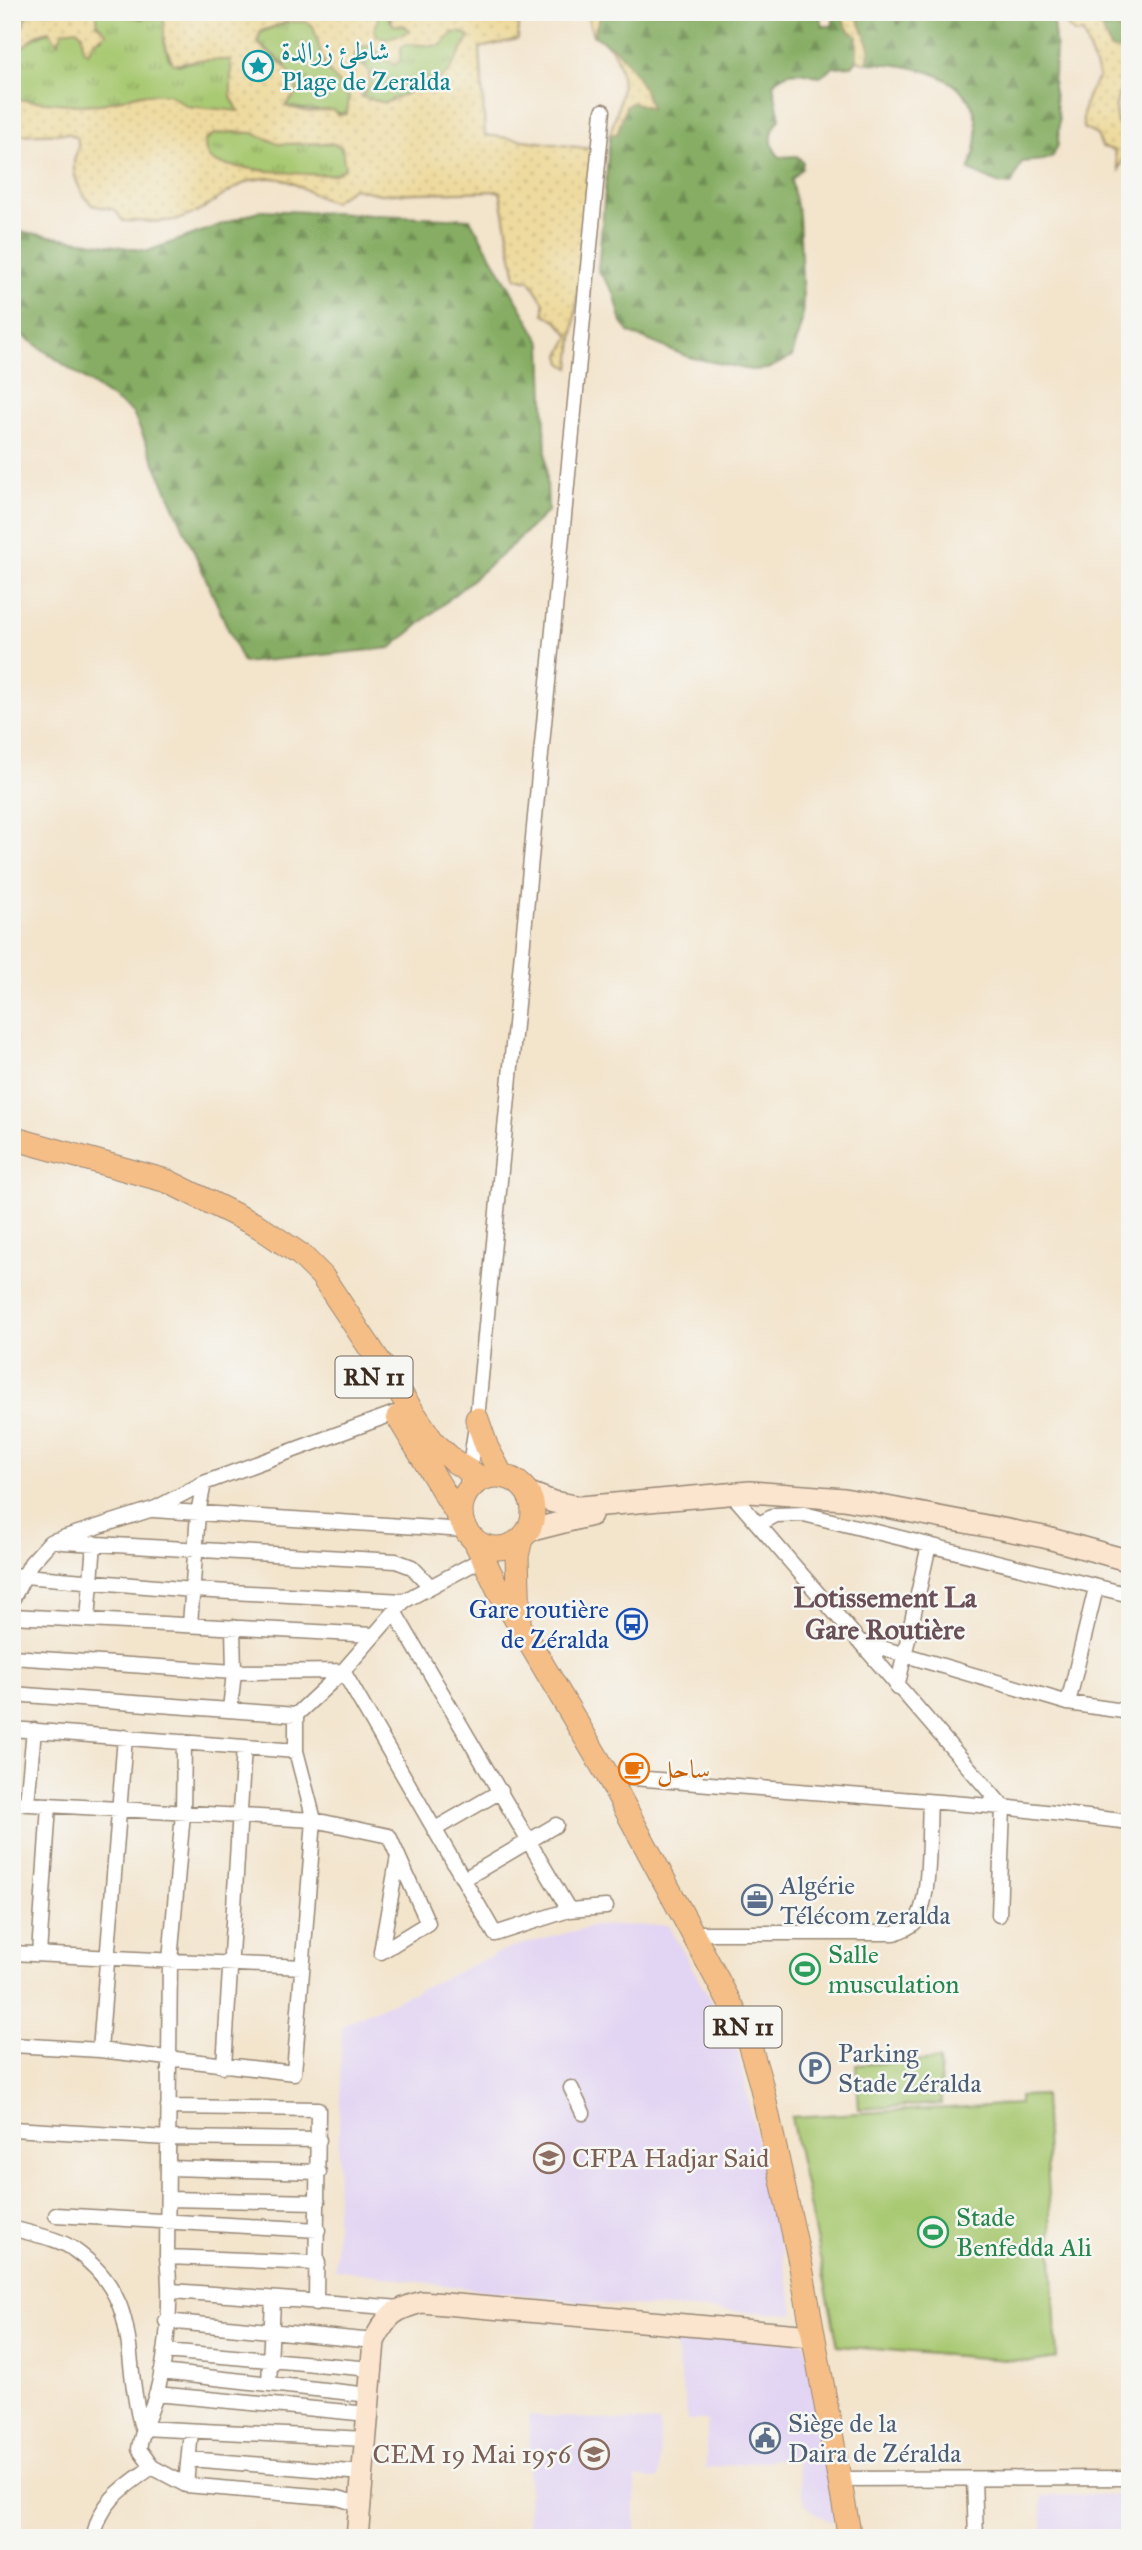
<svg xmlns="http://www.w3.org/2000/svg" width="1142" height="2550" font-family="'IM FELL Great Primer',Amiri,serif">
  <style>
    .built { fill: #e2d4f3 }
    .grass { fill: url(#grass-tufts); stroke: #727a48; stroke-width: 2 }
    .forest { fill: url(#forest-firs); stroke: #606c41; stroke-width: 2 }
    .sand { fill: url(#sand-dots); stroke: #94825e; stroke-width: 2; fill-rule: evenodd }
    .pitch { fill: #a9c972; stroke: #727a48; stroke-width: 2 }
    .lines { fill: none; stroke-linecap: round; stroke-linejoin: round }
    .minor-casing { stroke: #978775; stroke-width: 17 }
    .secondary-casing { stroke: #978775; stroke-width: 24 }
    .primary-casing { stroke: #978775; stroke-width: 25 }
    .minor { stroke: #fff; stroke-width: 14 }
    .secondary { stroke: #fbe5cf; stroke-width: 21 }
    .primary { stroke: #f6be87; stroke-width: 23 }
    .labels { text-anchor: middle; dominant-baseline: central; stroke-width: 5; stroke-linejoin: round; paint-order: stroke }
    .shield { fill: #f6f6f2; stroke: #73675e; stroke-width: 2 }
    .shield-label { font-size: 24px; font-weight: bold; fill: #3b2a1e }
    .culture-label { font-size: 26px; fill: #0d838f; stroke: #f6f6f2; text-anchor: start }
    .transit-label { font-size: 26px; fill: #164399; stroke: #f6f6f2; text-anchor: end }
    .food-label { font-size: 26px; fill: #c56008; stroke: #f6f6f2; text-anchor: start }
    .service-label { font-size: 26px; fill: #4e5e75; stroke: #f6f6f2; text-anchor: start }
    .leisure-label { font-size: 26px; fill: #27864d; stroke: #f6f6f2; text-anchor: start }
    .education-label { font-size: 26px; fill: #785e54; stroke: #f6f6f2; text-anchor: start }
    .neighbourhood-label { font-size: 28px; font-weight: bold; fill: #694f57; stroke: #f6f6f2 }
  </style>
  <defs>
    <pattern id="grass-tufts" width="24" height="20" patternUnits="userSpaceOnUse" patternTransform="scale(1.75)"><rect width="24" height="20" fill="#a9c972"/><path d="M3 7l-1-3M5 7V3M7 7l1-3M15 17l-1-3M17 17v-4M19 17l1-3" fill="none" stroke="#8ba35d"/></pattern>
    <pattern id="forest-firs" width="22" height="20" patternUnits="userSpaceOnUse" patternTransform="scale(1.75)"><rect width="22" height="20" fill="#86ad64"/><path d="M5 1l3.5 6h-7zM16 11l3.5 6h-7z" fill="#6f8d52"/></pattern>
    <pattern id="sand-dots" width="8" height="8" patternUnits="userSpaceOnUse" patternTransform="scale(1.75)"><rect width="8" height="8" fill="#eeda9e"/><path d="M2 2h.1M6 6h.1" fill="none" stroke="#cdbb88" stroke-width="1.8" stroke-linecap="round"/></pattern>
  </defs>
  <rect width="100%" height="100%" fill="#f6f6f2"/>
  <filter id="ink" filterUnits="userSpaceOnUse"><feTurbulence type="fractalNoise" baseFrequency=".0143" numOctaves="2"/><feDisplacementMap in="SourceGraphic" scale="14" xChannelSelector="R" yChannelSelector="G"/><feConvolveMatrix kernelMatrix="1 2 1 2 8 2 1 2 1" color-interpolation-filters="sRGB"/></filter>
  <filter id="wash" filterUnits="userSpaceOnUse"><feTurbulence type="fractalNoise" baseFrequency=".00686" numOctaves="4" result="noise"/><feDisplacementMap in="SourceGraphic" scale="28" xChannelSelector="R" yChannelSelector="G"/><feGaussianBlur stdDeviation="1.57" result="paint"/><feColorMatrix in="noise" values="0 0 0 0 0 0 0 0 0 0 0 0 0 0 0 0 0 1.4 0 .05"/><feComposite in="paint" operator="in"/></filter>
  <g filter="url(#wash)">
    <rect width="100%" height="100%" fill="#f3e4cc"/>
    <path class="built" d="M668 1925 737 2047 795 2314 611 2305 434 2284 335 2269 342 2025 509 1948 595 1926Z
      M682 2336 805 2342 838 2514 831 2522 804 2505 796 2457 706 2468 707 2420H688L675 2345Z
      M529 2415 660 2423 659 2479 635 2478V2538H528Z
      M1130 2494V2538H1042V2496Z"/>
    <path class="grass" d="M29 12 20 31 18 45H24C41 33 55 28 77 29L82 34 83 49 88 53 93 41 102 38 97 24V12H122L141 19 159 14 164 16V41L169 59 178 65 199 60H231V97L239 112 187 106 168 94H142L102 104 79 105 12 99V20Z
      M376 12H389V20L406 26 410 32 386 39 378 37 374 30 378 21Z
      M287 22H307L313 26 325 66 349 97 347 114C338 115 333 110 325 110 310 111 300 108 285 106L292 99 285 65 257 42 261 32Z
      M461 32 470 37 448 74 441 78 385 103 360 97 366 67 354 56 357 48 370 45 394 64 400 61 401 47 407 44 440 46 453 33Z
      M232 132 253 133 280 144 331 143 342 147 346 159 345 169C342 170 339 173 336 174 322 177 219 168 211 160 205 154 205 149 205 141L214 134Z"/>
    <path class="forest" d="M602 12H818L823 26H832L835 12H840L847 28 857 36V60L852 66 834 67 820 77C803 71 785 68 773 84L780 119C770 130 768 146 780 157L797 156 803 162 802 168 791 180 799 215 803 298 802 320 792 357 767 369 751 370 688 357 630 333 622 323 614 293 598 270 610 134 617 133 626 106 633 102 650 108C639 76 623 52 593 35Z
      M855 12H896L898 24 908 12H1052L1056 51 1053 87 1059 120 1058 145 1053 156 1044 160 1022 162 1011 185 1000 184 969 170C1000 88 937 64 867 63L870 47Z
      M1091 12H1108L1130 46 1124 50H1111L1103 30 1091 21Z
      M261 210 470 219 542 344 548 511 505 552 391 648 243 663 133 413 12 328V234L23 232 148 251Z"/>
    <path class="sand" d="M29 12H97V24L107 33 93 42 88 53 83 49 82 34 77 29 63 31 58 43 49 31 38 34 24 46 18 45 20 31Z
      M122 12H376L378 21 374 30 378 37 386 39 410 32 406 26 393 25 389 12H457L462 17 473 12H518V39L480 48 485 135 592 149 570 368 562 363 560 355 570 336 556 320 544 314V303L530 281 516 278 500 191 380 194 353 188 333 202C309 197 295 177 269 178 240 178 222 199 197 212 174 225 148 221 123 221L115 210 92 205C82 194 73 180 74 164 74 153 81 149 77 138L68 133 12 135V99L79 105 102 104 142 94H168L187 106 239 111 231 97V60H199L173 64 164 41V16L159 14 160 19 124 16ZM287 22H307L313 26 325 66 349 97 347 114 338 115 333 110 308 112 285 106 297 93C295 67 273 60 257 42L261 31ZM461 32 470 37 448 73 441 78 385 103 361 97 369 85 370 72 354 56 357 48 370 45 394 65 400 61 401 47 407 44 440 46 453 33ZM232 132 253 133 280 144 331 143 342 147 345 169C345 169 336 173 336 174 322 177 219 168 211 160 205 154 205 149 205 140L214 134Z
      M586 12H602L593 35Z
      M840 12H855L870 47 867 63 857 60V36L847 28Z
      M1053 12H1091V21L1103 30 1110 49 1124 50 1130 45 1108 12H1130V98L1121 90C1111 110 1115 126 1130 142V151H1126L1119 170 1114 150 1102 147 1097 135 1083 128C1082 106 1086 94 1099 77L1083 33 1075 34Z
      M609 44C629 60 643 84 651 108L633 102 626 106 617 134H610C621 97 630 79 609 44Z"/>
    <path class="pitch" d="M939 2060 942 2104 859 2109 856 2065Z
      M1044 2095 1057 2358 1031 2362 838 2346 791 2117 1020 2104V2096Z"/>
  </g>
  <g filter="url(#ink)">
    <g class="lines">
      <g class="minor-casing">
        <path id="minor" d="M466 1492 477 1419 603 111
          M737 1500 1003 1807 999 1915
          M153 1510 465 1530
          M759 1524 776 1515 804 1514 1130 1595
          M62 1542 396 1561 412 1567 429 1585
          M12 1575 193 1590 404 1601
          M12 1600 31 1563 50 1542 156 1508 204 1483 395 1413
          M395 1613 569 1910
          M12 1616 373 1635
          M88 1620 94 1543
          M190 1625 198 1513 204 1483
          M858 1641 1068 1703 1130 1712
          M12 1657 234 1672 343 1671 495 1934 569 1910 606 1907
          M897 1688 929 1545
          M12 1694 296 1715
          M1068 1703 1096 1588
          M230 1710 234 1672 233 1627
          M12 1729 296 1751
          M184 1742 183 1813 170 1961 167 2257C172 2297 168 2352 157 2392 151 2412 142 2428 139 2449L152 2467 186 2485 338 2498 361 2505
          M608 1776 1003 1807 1130 1822
          M12 1803 314 1820 389 1836 428 1923 381 1952 398 1856
          M27 1803 34 1730
          M435 1829 501 1791
          M464 1879 556 1825
          M692 1933H895C901 1930 909 1928 914 1923 932 1905 928 1828 930 1802
          M12 1953 302 1967
          M39 1954 49 1805
          M12 2045 100 2050 294 2073 314 1820 296 1751V1715L343 1671 404 1601 482 1559
          M100 2050 125 1737
          M224 2066 244 1747
          M571 2088 583 2113
          M168 2107 318 2109 316 2303
          M12 2129 168 2138 319 2140
          M168 2168 319 2172
          M168 2199 318 2202
          M56 2215 318 2230
          M12 2228C31 2234 58 2238 73 2249 145 2299 121 2358 142 2428L366 2439
          M167 2257 318 2263
          M172 2291 401 2308
          M166 2321 374 2341
          M165 2351 372 2369
          M161 2372 370 2395
          M269 2384 273 2301
          M156 2394 368 2414
          M189 2459 363 2473
          M840 2479 1130 2478
          M974 2479 976 2538
          M186 2485 191 2431
          M94 2538C98 2503 125 2486 152 2467"/>
      </g>
      <g class="secondary-casing">
        <path id="secondary" d="M527 1492 553 1502 581 1507 750 1492 844 1499 1044 1537 1130 1561
          M528 1531 591 1515
          M357 2538 374 2341C388 2314 393 2310 422 2302L812 2336"/>
      </g>
      <g class="primary-casing">
        <path id="primary" d="M12 1138 167 1181 258 1226 301 1255 322 1276 433 1442 455 1462 482 1479
          M398 1417 462 1522
          M477 1419 487 1448 502 1476
          M461 1512a36 36 0 1 1 72 0a36 36 0 1 1-72 0Z
          M474 1539 498 1589 608 1776 746 2033 761 2084 801 2267 850 2538
          M519 1621 517 1556 521 1539"/>
      </g>
      <use href="#minor" class="minor"/>
      <use href="#secondary" class="secondary"/>
      <use href="#primary" class="primary"/>
    </g>
  </g>
  <defs>
    <g id="sight-ring" transform="scale(1.575)"><circle r="9.5" fill="#f6f6f2" stroke="#0f9aa8" stroke-width="1.5"/><path d="M0-6L1.8-2.2L6-1.7L2.9 1.2L3.7 5.4L0 3.3L-3.7 5.4L-2.9 1.2L-6-1.7L-1.8-2.2Z" fill="#0f9aa8"/></g>
    <g id="bus-ring" transform="scale(1.575)"><circle r="9.5" fill="#f6f6f2" stroke="#1a4fb4" stroke-width="1.5"/><path d="M-5-6H5V4H4V6H2V4H-2V6H-4V4H-5ZM-3.5-4V0h7V-4ZM-3.5 1.2v1.5H-2V1.2ZM2 1.2v1.5H3.5V1.2Z" fill="#1a4fb4"/></g>
    <g id="cafe-ring" transform="scale(1.575)"><circle r="9.5" fill="#f6f6f2" stroke="#e8710a" stroke-width="1.5"/><path d="M-5.5-4.5H6V0H3Q3 3.5 0 3.5H-2.5Q-5.5 3.5-5.5 0ZM3-3.2v2h1.7v-2ZM-6 4.5H4V6H-6Z" fill="#e8710a"/></g>
    <g id="office-ring" transform="scale(1.575)"><circle r="9.5" fill="#f6f6f2" stroke="#5c6f8a" stroke-width="1.5"/><path d="M-6-3h4V-5.5h4V-3h4V5H-6ZM-1-4.5V-3h2v-1.5ZM-6 0V1H6V0Z" fill="#5c6f8a"/></g>
    <g id="stadium-ring" transform="scale(1.575)"><circle r="9.5" fill="#f6f6f2" stroke="#2e9e5b" stroke-width="1.5"/><path d="M0-5a6.5 5 0 1 0 0 10a6.5 5 0 1 0 0-10ZM-3.5-1.8h7v3.6h-7Z" fill="#2e9e5b"/></g>
    <g id="parking-ring" transform="scale(1.575)"><circle r="9.5" fill="#f6f6f2" stroke="#5c6f8a" stroke-width="1.5"/><path d="M-3.5-5.5H1a3.5 3.5 0 0 1 0 7H-1V5.5H-3.5ZM-1-3.4V-.6H.8a1.4 1.4 0 0 0 0-2.8Z" fill="#5c6f8a"/></g>
    <g id="university-ring" transform="scale(1.575)"><circle r="9.5" fill="#f6f6f2" stroke="#8d6e63" stroke-width="1.5"/><path d="M0-5L7-2L0 1L-7-2ZM-4 1L0 2.5L4 1V4Q0 6-4 4Z" fill="#8d6e63"/></g>
    <g id="civic-ring" transform="scale(1.575)"><circle r="9.5" fill="#f6f6f2" stroke="#5c6f8a" stroke-width="1.5"/><path d="M-.6-6.5H3V-4.5H.6V-3L4-1V1h2V6H-6V1h2V-1L-.6-3ZM-1.2 2.5V6h2.4V2.5Z" fill="#5c6f8a"/></g>
    <g id="school-ring" transform="scale(1.575)"><circle r="9.5" fill="#f6f6f2" stroke="#8d6e63" stroke-width="1.5"/><path d="M0-5L7-2L0 1L-7-2ZM-4 1L0 2.5L4 1V4Q0 6-4 4Z" fill="#8d6e63"/></g>
  </defs>
  <g fill-rule="evenodd">
    <use href="#sight-ring" x="258" y="66"/>
    <use href="#bus-ring" x="632" y="1624"/>
    <use href="#cafe-ring" x="634" y="1769"/>
    <use href="#office-ring" x="757" y="1900"/>
    <use href="#stadium-ring" x="805" y="1969"/>
    <use href="#parking-ring" x="815" y="2068"/>
    <use href="#university-ring" x="549" y="2158"/>
    <use href="#stadium-ring" x="933" y="2232"/>
    <use href="#civic-ring" x="765" y="2438"/>
    <use href="#school-ring" x="594" y="2454"/>
  </g>
  <g class="labels">
    <g class="shield">
      <rect x="335.5" y="1356.5" width="77" height="41" rx="5"/>
      <rect x="704.5" y="2006.5" width="77" height="41" rx="5"/>
    </g>
    <g class="shield-label">
      <text x="374" y="1377">RN 11</text>
      <text x="743" y="2027">RN 11</text>
    </g>
    <g class="culture-label">
      <text x="281" y="51">شاطئ زرالدة<tspan x="281" dy="30">Plage de Zeralda</tspan></text>
    </g>
    <g class="transit-label">
      <text x="609" y="1609">Gare routière<tspan x="609" dy="30">de Zéralda</tspan></text>
    </g>
    <g class="food-label">
      <text x="657" y="1769">ساحل</text>
    </g>
    <g class="service-label">
      <text x="780" y="1885">Algérie<tspan x="780" dy="30">Télécom zeralda</tspan></text>
      <text x="838" y="2053">Parking<tspan x="838" dy="30">Stade Zéralda</tspan></text>
      <text x="788" y="2423">Siège de la<tspan x="788" dy="30">Daira de Zéralda</tspan></text>
    </g>
    <g class="leisure-label">
      <text x="828" y="1954">Salle<tspan x="828" dy="30">musculation</tspan></text>
      <text x="956" y="2217">Stade<tspan x="956" dy="30">Benfedda Ali</tspan></text>
    </g>
    <g class="education-label">
      <text x="572" y="2158">CFPA Hadjar Said</text>
      <text x="571" y="2454" text-anchor="end">CEM 19 Mai 1956</text>
    </g>
    <g class="neighbourhood-label">
      <text x="885" y="1597">Lotissement La<tspan x="885" dy="32">Gare Routière</tspan></text>
    </g>
  </g>
  <rect width="1142" height="2550" fill="none" stroke="#f6f6f2" stroke-width="42"/>
</svg>
